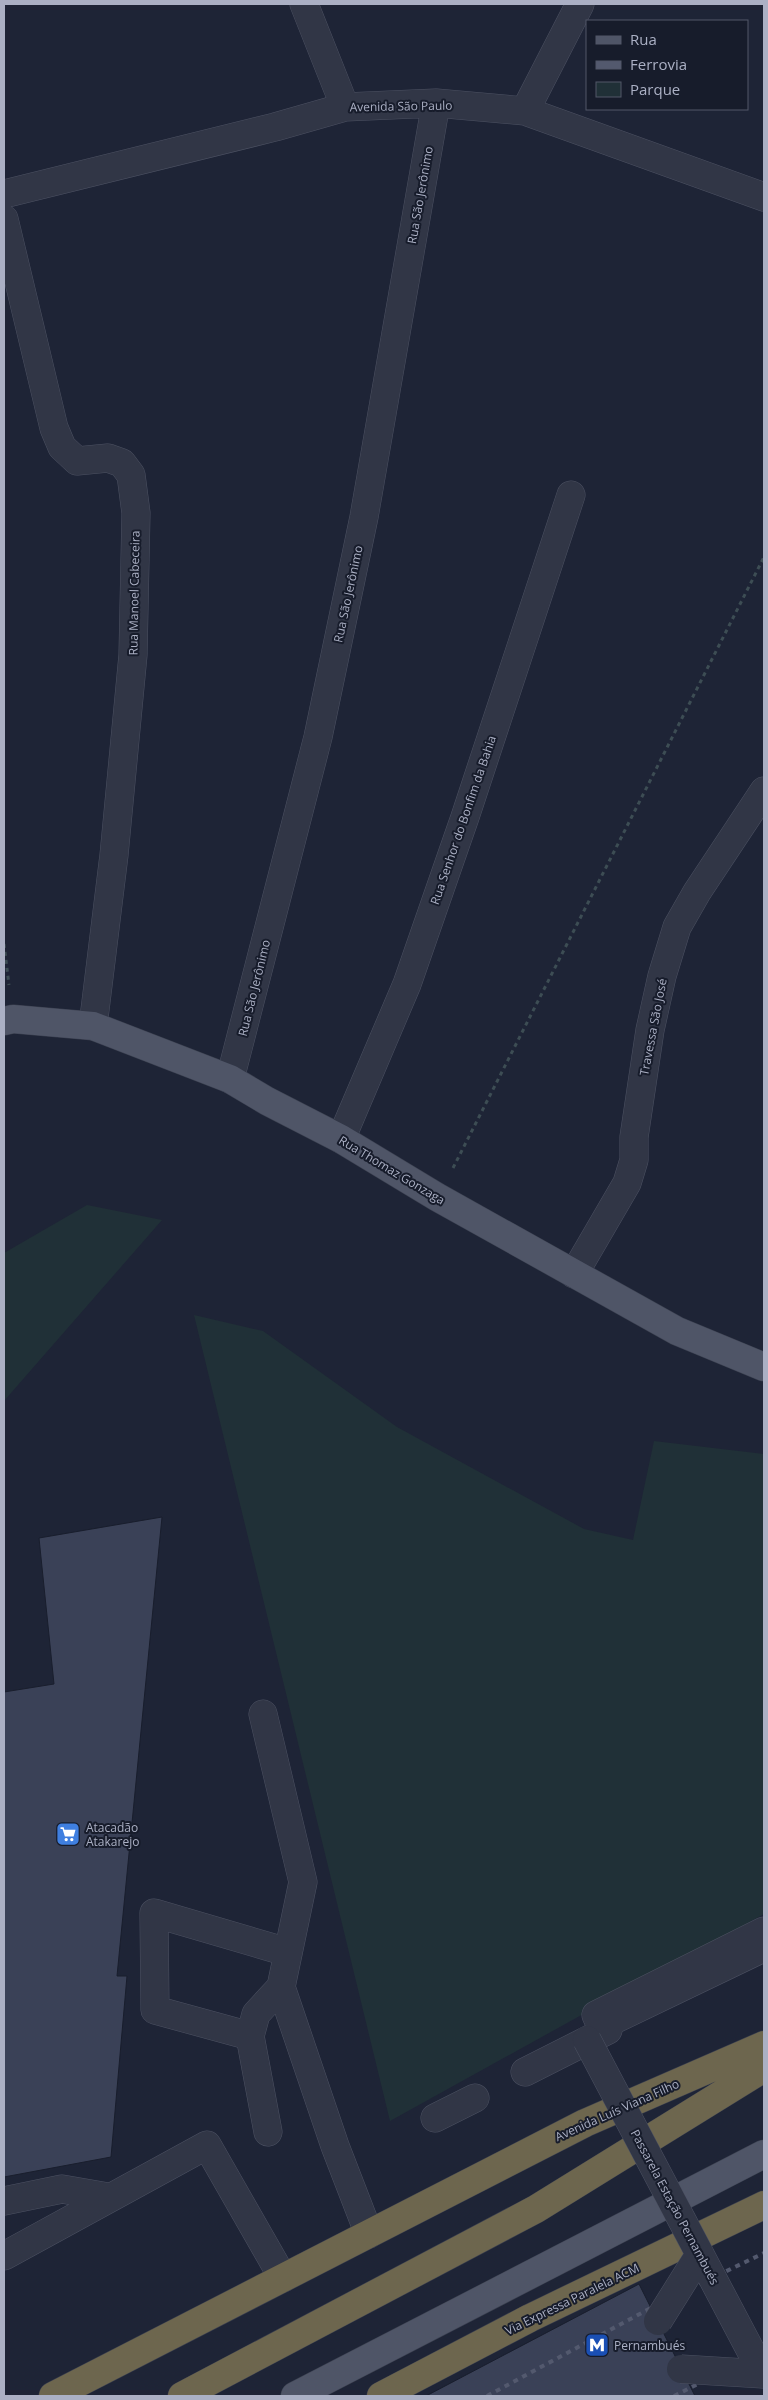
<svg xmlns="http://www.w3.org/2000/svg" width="768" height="2400" font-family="'Open Sans',sans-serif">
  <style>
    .green { fill: #203037 }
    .building { fill: #3a4157; stroke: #191e2d }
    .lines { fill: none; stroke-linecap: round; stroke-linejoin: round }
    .minor-casing { stroke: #4c5162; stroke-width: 29 }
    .major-casing { stroke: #3b4050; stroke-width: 29 }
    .highway-casing { stroke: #393e4e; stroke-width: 29 }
    .path { stroke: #3d4d54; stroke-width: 3; stroke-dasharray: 4 4; stroke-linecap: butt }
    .minor { stroke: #313646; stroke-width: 28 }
    .major { stroke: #4f5567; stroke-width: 28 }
    .highway { stroke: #6d664e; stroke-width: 28 }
    .rail { stroke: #53596e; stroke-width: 4; stroke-dasharray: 5 5; stroke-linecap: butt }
    .minor-bridge-casing { stroke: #4c5162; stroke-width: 29; stroke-linecap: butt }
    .minor-bridge { stroke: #313646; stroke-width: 28 }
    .labels { text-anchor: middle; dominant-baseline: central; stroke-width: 4; stroke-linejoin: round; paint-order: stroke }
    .street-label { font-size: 12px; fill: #abb0c4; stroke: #171c2b }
    .poi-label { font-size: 12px; fill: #abb0c4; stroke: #171c2b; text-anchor: start }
  </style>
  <rect width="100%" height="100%" fill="#1e2436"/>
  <path class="green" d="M87 1205 162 1220 4 1401V1253Z
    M194 1315 263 1331 397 1427 584 1529 633 1540 654 1441 764 1454V1914L390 2121Z"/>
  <path class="building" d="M162 1517 117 1976H127L111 2157 4 2177V1692L54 1684 39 1538Z
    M639 2284 695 2396H426Z"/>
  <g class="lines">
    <g class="minor-casing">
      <path id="minor" d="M304 4 345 107
        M525 111 580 4
        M4 194 275 127 345 107 436 103 525 111 764 197
        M4 219 54 428 62 447 77 461 108 458 122 463 131 475 136 513 133 655 114 855 93 1026
        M230 1079 318 737 364 517 436 103
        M341 1139 407 984 465 817 571 495
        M574 1274 627 1183 634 1160V1137L650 1030 662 976 677 927 697 892 764 791
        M263 1714 303 1882 281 1987 335 2146 369 2234
        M761 1949 601 2026 596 2015 764 1931
        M250 2036 155 2010 154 1913 287 1952
        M525 2072 608 2030
        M435 2118 475 2098
        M268 2132 250 2036 256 2014 281 1987
        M4 2201 62 2189 108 2197
        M4 2256 207 2145 283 2278"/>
    </g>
    <g class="major-casing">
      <path id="major" d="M4 1021 13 1019 93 1026 230 1079 267 1101 341 1139 437 1197 677 1331 764 1367
        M295 2396 764 2154"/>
    </g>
    <g class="highway-casing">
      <path id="highway" d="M53 2396 585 2123 764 2045
        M182 2396 536 2209 764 2068
        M381 2396 530 2318 764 2205"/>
    </g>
    <path class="path" d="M4 944 9 985
      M453 1168 764 557"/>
    <use href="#minor" class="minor"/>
    <use href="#major" class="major"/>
    <use href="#highway" class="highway"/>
    <path class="rail" d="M487 2396 662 2302 764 2253
      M674 2396 764 2351"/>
    <g class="minor-bridge-casing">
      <path id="minor-bridge" d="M587 2040 763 2374 681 2369
        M658 2321 700 2254"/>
    </g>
    <use href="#minor-bridge" class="minor-bridge"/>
  </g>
  <defs>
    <g id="supermarket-square" transform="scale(1.25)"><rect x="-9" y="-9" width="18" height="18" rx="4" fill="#3f7fe0" stroke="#171c2b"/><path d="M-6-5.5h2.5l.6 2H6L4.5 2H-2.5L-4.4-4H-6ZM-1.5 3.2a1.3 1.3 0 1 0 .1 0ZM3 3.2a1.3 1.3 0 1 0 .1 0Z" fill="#fff"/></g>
    <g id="metro-square" transform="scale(1.25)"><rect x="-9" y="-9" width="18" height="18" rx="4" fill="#1a4fb4" stroke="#171c2b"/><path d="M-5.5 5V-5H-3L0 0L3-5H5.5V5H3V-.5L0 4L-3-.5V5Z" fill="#fff"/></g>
  </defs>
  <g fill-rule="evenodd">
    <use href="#supermarket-square" x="68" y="1834"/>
    <use href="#metro-square" x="597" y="2345"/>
  </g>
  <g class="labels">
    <g class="street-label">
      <text transform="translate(401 106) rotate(-1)">Avenida São Paulo</text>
      <text transform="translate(420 195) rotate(-80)">Rua São Jerônimo</text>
      <text transform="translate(134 593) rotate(-89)">Rua Manoel Cabeceira</text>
      <text transform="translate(348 594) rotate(-78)">Rua São Jerônimo</text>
      <text transform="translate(463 820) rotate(-71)">Rua Senhor do Bonfim da Bahia</text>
      <text transform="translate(254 988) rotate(-76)">Rua São Jerônimo</text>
      <text transform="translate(653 1027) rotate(-79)">Travessa São José</text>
      <text transform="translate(392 1170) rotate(31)">Rua Thomaz Gonzaga</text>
      <text transform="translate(617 2110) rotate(-24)">Avenida Luís Viana Filho</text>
      <text transform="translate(675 2207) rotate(62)">Passarela Estação Pernambués</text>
      <text transform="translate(572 2299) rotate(-26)">Via Expressa Paralela ACM</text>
    </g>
    <g class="poi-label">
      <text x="86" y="1827">Atacadão<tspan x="86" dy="14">Atakarejo</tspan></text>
      <text x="614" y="2345">Pernambués</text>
    </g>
  </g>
  <rect width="768" height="2400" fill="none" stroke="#abb0c4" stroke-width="10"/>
  <rect x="586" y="20" width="162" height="90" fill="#171c2b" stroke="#525768"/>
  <rect x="596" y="36" width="25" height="8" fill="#4f5567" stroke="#525768"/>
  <text x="630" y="45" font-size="15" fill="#abb0c4">Rua</text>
  <rect x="596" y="61" width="25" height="8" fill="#53596e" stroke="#525768"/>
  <text x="630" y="70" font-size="15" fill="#abb0c4">Ferrovia</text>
  <rect x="596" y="82" width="25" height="15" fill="#203037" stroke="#525768"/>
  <text x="630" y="95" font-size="15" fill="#abb0c4">Parque</text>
</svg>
